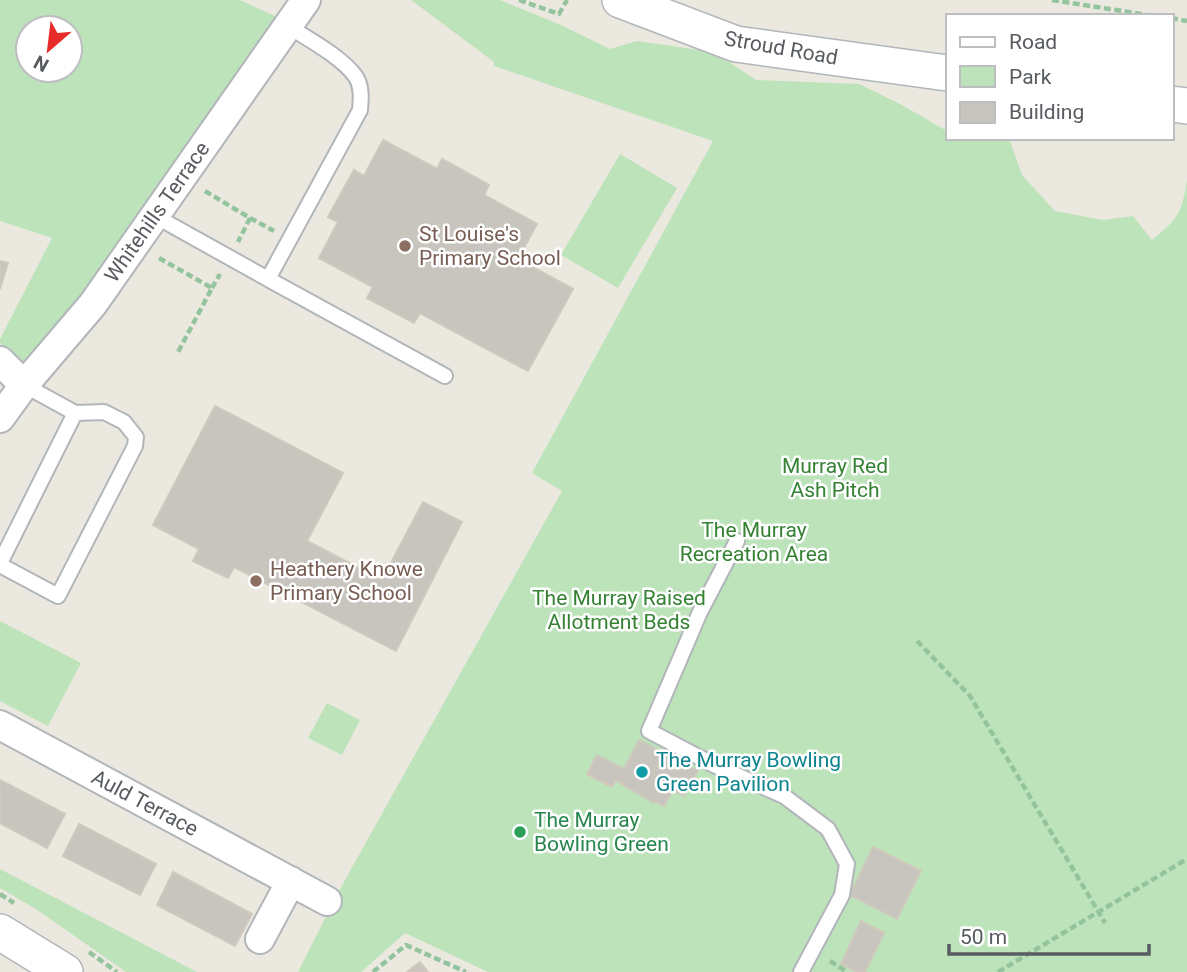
<svg xmlns="http://www.w3.org/2000/svg" width="1187" height="972" font-family="Roboto,sans-serif">
  <style>
    .green { fill: #bde3ba; fill-rule: evenodd }
    .building { fill: #c8c4be; stroke: #cfc9bd; stroke-width: 2 }
    .lines { fill: none; stroke-linecap: round; stroke-linejoin: round }
    .service-casing { stroke: #b2b6ba; stroke-width: 18 }
    .minor-casing { stroke: #b2b6ba; stroke-width: 32 }
    .tertiary-casing { stroke: #b2b6ba; stroke-width: 38 }
    .path { stroke: #94c49e; stroke-width: 4.5; stroke-dasharray: 7 3.5; stroke-linecap: butt }
    .service { stroke: #fff; stroke-width: 14 }
    .minor { stroke: #fff; stroke-width: 28 }
    .tertiary { stroke: #fff; stroke-width: 35 }
    .education-dot { fill: #8d6e63; stroke: #fff; stroke-width: 2.5 }
    .culture-dot { fill: #0f9aa8; stroke: #fff; stroke-width: 2.5 }
    .leisure-dot { fill: #2e9e5b; stroke: #fff; stroke-width: 2.5 }
    .labels { text-anchor: middle; dominant-baseline: central; stroke-width: 5; stroke-linejoin: round; paint-order: stroke }
    .street-label { font-size: 21px; fill: #585c60; stroke: #fff }
    .education-label { font-size: 21px; fill: #785e54; stroke: #fff; text-anchor: start }
    .park-label { font-size: 21px; fill: #368234; stroke: #fff }
    .culture-label { font-size: 21px; fill: #0d838f; stroke: #fff; text-anchor: start }
    .leisure-label { font-size: 21px; fill: #27864d; stroke: #fff; text-anchor: start }
  </style>
  <rect width="100%" height="100%" fill="#ebe8df"/>
  <path class="green" d="M0 0H240L279 18 94 288 25 367 0 343V339L52 238 0 221ZM28 28H70V70H28Z
    M411 0H500L561 25 610 49 637 41 714 52 756 80 859 84 902 105 947 131V138H1009L1022 175 1055 211 1103 220 1133 216 1152 240C1178 219 1182 213 1187 180V972H488L405 933 361 972H298L340 889 562 491 532 473 713 141 494 66V62Z
    M620 154 677 188 618 288 561 255Z
    M0 621 81 663 48 726 0 701Z
    M327 703 360 720 342 755 308 738Z
    M0 869 197 972H126L36 909 0 888Z"/>
  <path class="building" d="M383 140 437 169 442 159 489 185 484 195 537 224 518 259 573 289 528 371 420 313 414 323 367 298 373 287 319 258 338 222 328 217 354 170 364 176Z
    M0 261 8 263 0 289Z
    M215 406 343 473 307 541 382 580 423 502 462 522 396 651 234 567 228 578 193 561 199 549 153 525Z
    M639 740 698 771 684 796 673 790 664 806 655 801 654 803 615 780 612 787 587 774 597 755 624 769Z
    M0 780 65 814 47 848 0 823Z
    M79 824 156 864 140 895 63 856Z
    M873 847 921 871 897 919 850 895Z
    M173 872 252 914 235 946 157 905Z
    M861 921 884 933 865 972H857L841 964Z
    M420 962 428 972H407Z"/>
  <g class="lines">
    <g class="service-casing">
      <path id="service" d="M155 216 268 279 360 110C361 99 362 87 356 77 342 57 308 39 288 26
        M268 279 445 376
        M737 541 700 612 649 731 714 765 784 796 828 829 847 864 842 895 801 972
        M0 563 75 413
        M0 565 58 596 135 446 136 437 124 422 104 412 75 413 24 385"/>
    </g>
    <g class="minor-casing">
      <path id="minor" d="M0 361 24 385
        M0 418 24 385 93 304 306 0
        M0 725 327 901
        M260 939 291 881"/>
    </g>
    <g class="tertiary-casing">
      <path id="tertiary" d="M620 0 736 44 947 73
        M1171 104 1187 106
        M0 932 65 972"/>
    </g>
    <path class="path" d="M519 0 559 14 567 0
      M1052 0 1154 16
      M1171 18 1187 21
      M205 191 250 218 238 242
      M250 218 274 231
      M159 258 212 288 177 354
      M212 288 220 274
      M917 641 970 696 1105 923
      M0 894 14 903
      M89 952 117 972
      M830 961 847 972
      M373 972 406 945 466 972
      M998 972 1187 859"/>
    <use href="#service" class="service"/>
    <use href="#minor" class="minor"/>
    <use href="#tertiary" class="tertiary"/>
  </g>
  <g class="education-dot">
    <circle cx="405" cy="246" r="7"/>
    <circle cx="256" cy="581" r="7"/>
  </g>
  <circle class="culture-dot" cx="642" cy="772" r="7"/>
  <circle class="leisure-dot" cx="520" cy="832" r="7"/>
  <g class="labels">
    <g class="street-label">
      <text transform="translate(781 48) rotate(10)">Stroud Road</text>
      <text transform="translate(157 212) rotate(-55)">Whitehills Terrace</text>
      <text transform="translate(145 803) rotate(28)">Auld Terrace</text>
    </g>
    <g class="education-label">
      <text x="419" y="234">St Louise's<tspan x="419" dy="24">Primary School</tspan></text>
      <text x="270" y="569">Heathery Knowe<tspan x="270" dy="24">Primary School</tspan></text>
    </g>
    <g class="park-label">
      <text x="835" y="466">Murray Red<tspan x="835" dy="24">Ash Pitch</tspan></text>
      <text x="754" y="530">The Murray<tspan x="754" dy="24">Recreation Area</tspan></text>
      <text x="619" y="598">The Murray Raised<tspan x="619" dy="24">Allotment Beds</tspan></text>
    </g>
    <g class="culture-label">
      <text x="656" y="760">The Murray Bowling<tspan x="656" dy="24">Green Pavilion</tspan></text>
    </g>
    <g class="leisure-label">
      <text x="534" y="820">The Murray<tspan x="534" dy="24">Bowling Green</tspan></text>
    </g>
  </g>
  <rect x="946" y="14" width="228" height="126" fill="#ffffff" stroke="#bcbebf" stroke-width="2"/>
  <rect x="960" y="37" width="35" height="10" fill="#ffffff" stroke="#bcbebf" stroke-width="2"/>
  <text x="1009" y="49" font-size="21" fill="#585c60">Road</text>
  <rect x="960" y="66" width="35" height="21" fill="#bde3ba" stroke="#bcbebf" stroke-width="2"/>
  <text x="1009" y="84" font-size="21" fill="#585c60">Park</text>
  <rect x="960" y="102" width="35" height="21" fill="#c8c4be" stroke="#bcbebf" stroke-width="2"/>
  <text x="1009" y="119" font-size="21" fill="#585c60">Building</text>
  <g transform="translate(49 49) rotate(208)"><circle r="33" fill="#ffffff" stroke="#bcbebf" stroke-width="2"/>
  <path d="M0-5L12 26L0 18L-12 26Z" fill="#e72b29"/>
  <text y="-10" font-size="19" font-weight="bold" text-anchor="middle" fill="#585c60">N</text>
  </g>
  <path d="M949 944v10h200v-10" fill="none" stroke="#585c60" stroke-width="3.5"/>
  <text x="960" y="944" font-size="21" fill="#585c60" stroke="#ffffff" stroke-width="5" paint-order="stroke">50 m</text>
</svg>
